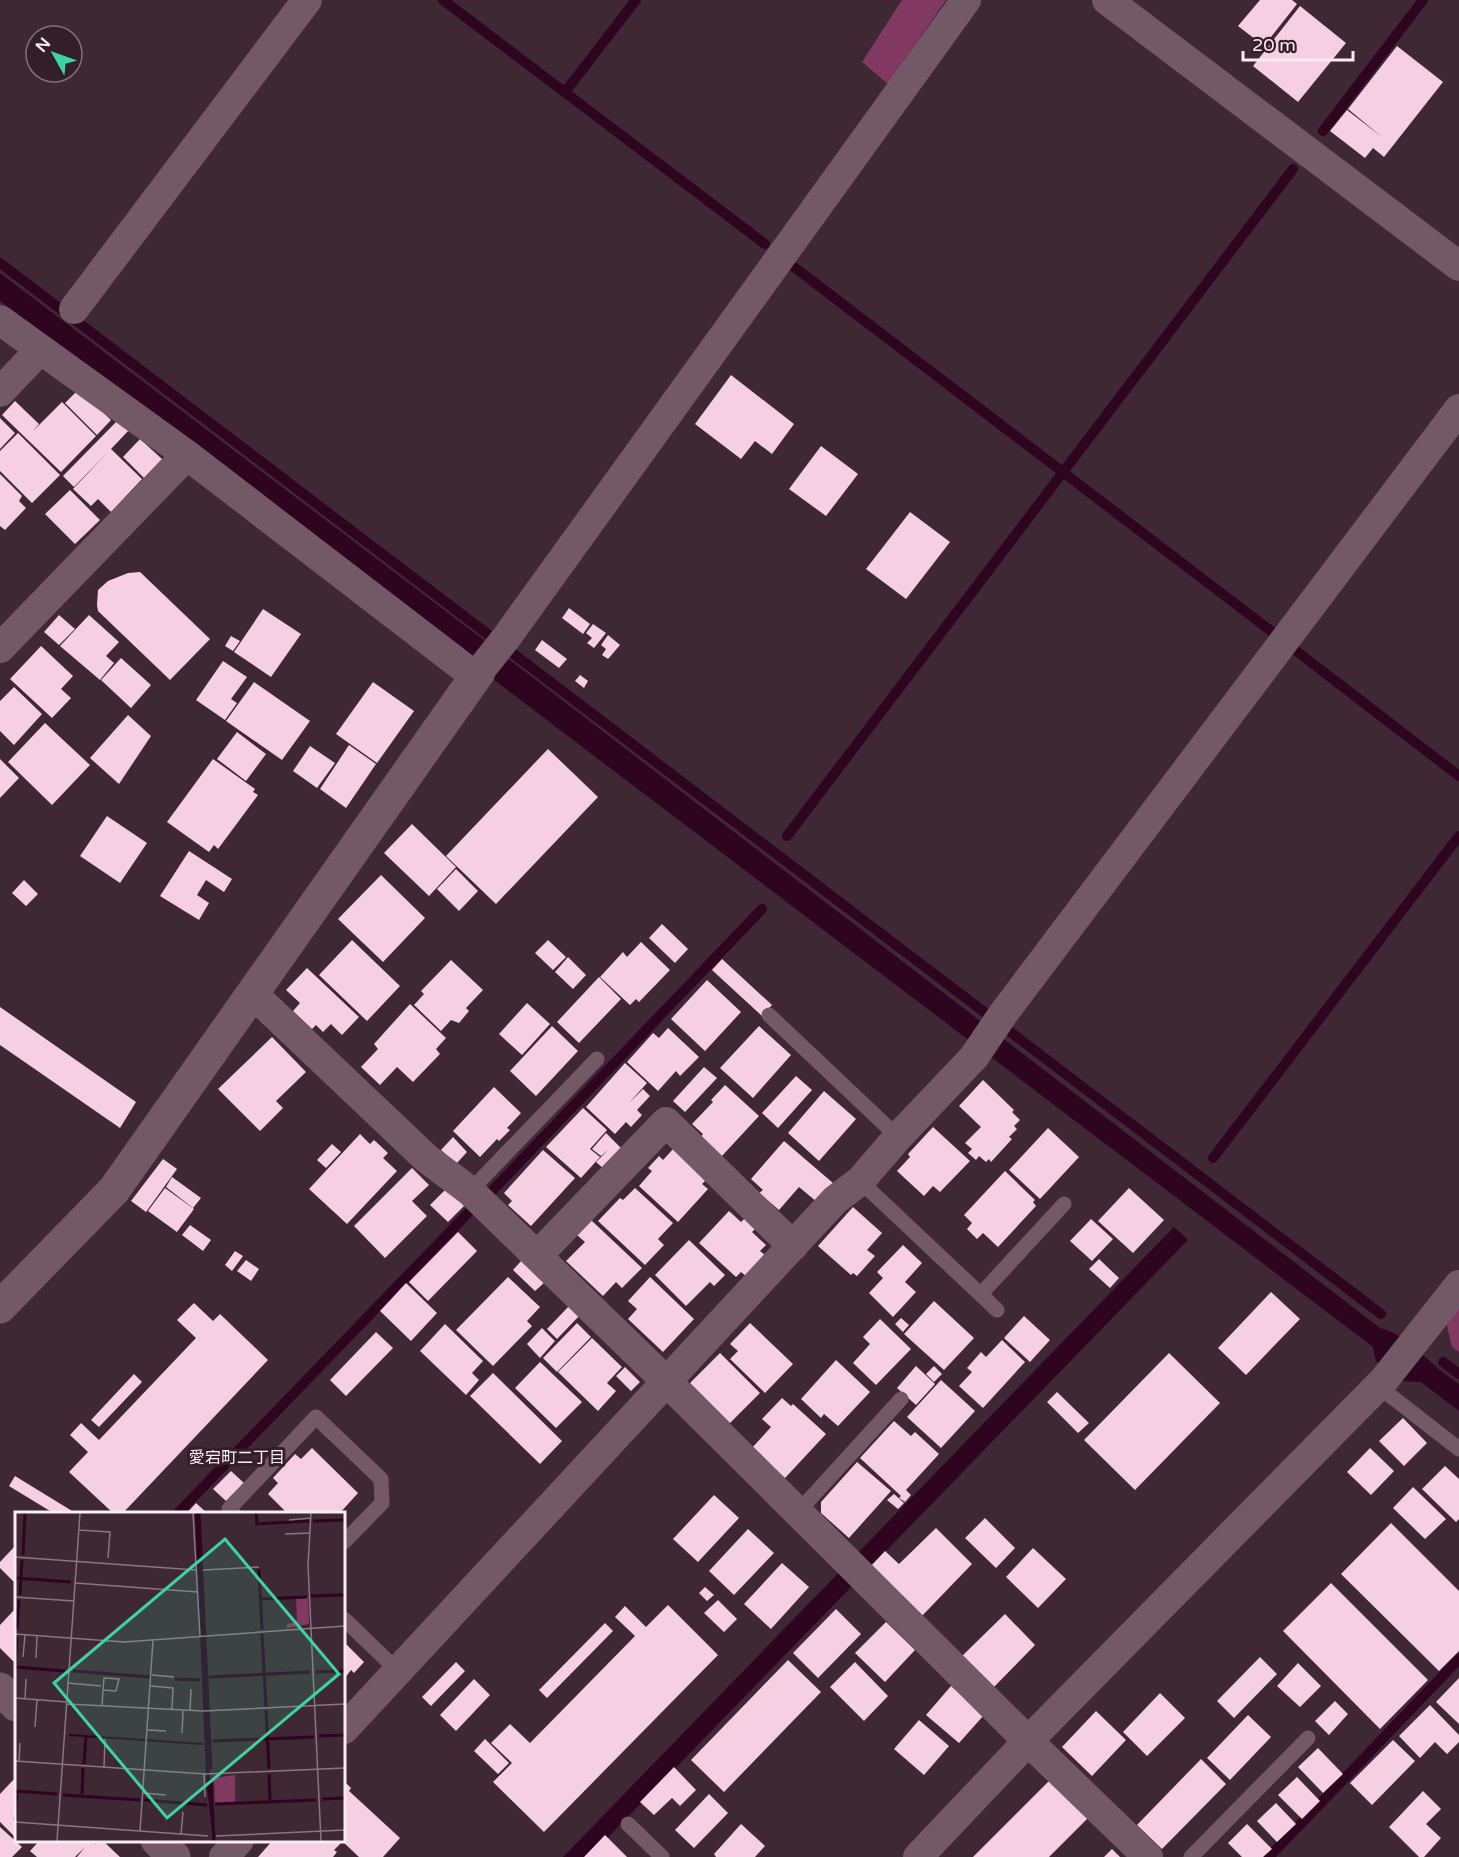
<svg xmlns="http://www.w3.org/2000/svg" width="1459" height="1857" font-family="'Varela Round','Noto Sans JP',sans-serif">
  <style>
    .green { fill: #813962 }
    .water { fill: #2f041f }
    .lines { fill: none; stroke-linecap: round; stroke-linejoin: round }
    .stream { stroke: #2f041f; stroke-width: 10 }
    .building { fill: #f7cfe3 }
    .lane { stroke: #735966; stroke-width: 15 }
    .street { stroke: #735966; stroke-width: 30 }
    .secondary { stroke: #735966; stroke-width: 33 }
    .labels { text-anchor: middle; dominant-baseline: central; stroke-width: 6; stroke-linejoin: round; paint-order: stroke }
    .neighbourhood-label { font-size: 16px; fill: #fbecf3; stroke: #341e29 }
    .inset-river { fill: none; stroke: #2f041f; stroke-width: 3 }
    .inset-road { fill: none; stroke: #8a7680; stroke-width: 1.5 }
    .view { fill: #3dd4a3; fill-opacity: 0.15; stroke: #3dd4a3; stroke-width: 3 }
    .inset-edge { fill: none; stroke: #fbecf3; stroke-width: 3 }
  </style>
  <rect width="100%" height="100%" fill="#3e2833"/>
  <path class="green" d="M902 0H946L888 84 862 62Z
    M1459 1305V1352L1452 1347 1446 1322Z"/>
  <path class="water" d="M0 273 506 657 1380 1328C1401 1333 1417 1350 1432 1363 1440 1371 1450 1377 1459 1384V1411L1421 1382 1399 1381 1376 1361 1373 1347 489 676 0 301Z
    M1174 1227 1188 1240 589 1857H563Z"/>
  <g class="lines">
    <path class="stream" d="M443 0 765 244
      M565 92 636 0
      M1323 131 1423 0
      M0 263 1381 1314
      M794 267 1275 634
      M1295 650 1459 776
      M787 836 1293 169
      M1213 1158 1459 836
      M490 1193 762 909
      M1443 1362 1459 1374
      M177 1514 470 1211
      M1269 1857 1459 1659"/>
  </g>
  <path class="building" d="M1260 0H1292L1297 4 1264 46 1238 26Z
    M1300 6 1346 43 1298 102 1253 66Z
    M1397 46 1443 82 1384 157 1373 148 1365 158 1330 131 1347 110 1382 137 1348 109Z
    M731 375 794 424 772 454 755 441 741 459 695 424Z
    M79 389 111 420 97 435 65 403Z
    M15 401 39 424 33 431 62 402 96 436 61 472 2 415Z
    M0 418 15 433 0 449Z
    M119 419 130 429 111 449 142 479 111 512 98 499 91 506 73 489 109 451 74 487 63 476Z
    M18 433 60 475 32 503 0 471V451Z
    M140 439 162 459 144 478 123 457Z
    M821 446 858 474 826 516 789 489Z
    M0 474 22 496 19 501 26 508 5 530 0 526Z
    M70 490 100 520 75 544 45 514Z
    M910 512 950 542 906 599 866 569Z
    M140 572 210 639 170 680 98 611 97 605 98 590 108 581 128 573Z
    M569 608 590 624 583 634 562 618Z
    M263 609 301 634 271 677 234 652Z
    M59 615 75 629 59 645 44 632Z
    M89 615 119 642 106 656 114 663 100 680 60 646Z
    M593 624 606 633 594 648 587 643 592 638 586 633Z
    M608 635 620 645 608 659 602 655 606 649 601 645Z
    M231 636 240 641 233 651 225 646Z
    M542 640 567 659 559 668 535 650Z
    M41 646 73 676 61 689 71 698 52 718 10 679Z
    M121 658 151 685 131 708 101 680Z
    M223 661 247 677 231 699 237 703 225 720 196 700Z
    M580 675 588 681 584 688 575 681Z
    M254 682 310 721 282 760 226 721Z
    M373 682 414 711 377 763 336 734Z
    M14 687 42 714 14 745 0 731V701Z
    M128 715 151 736 119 784 90 758Z
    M45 723 90 765 52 805 8 762Z
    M237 732 266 754 246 781 217 759Z
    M349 745 376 764 346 808 320 789Z
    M310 746 335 763 317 788 293 771Z
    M548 749 598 797 496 904 446 856Z
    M0 759 19 778 0 798Z
    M213 759 255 789 253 792 258 795 218 849 214 845 209 852 167 822Z
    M107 816 147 843 120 883 80 856Z
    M412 824 456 867 429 896 384 853Z
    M189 851 232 879 224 892 206 880 197 895 209 903 199 920 160 896Z
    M456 869 478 891 459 911 437 889Z
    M381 875 425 918 383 962 338 919Z
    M24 880 38 894 26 906 12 893Z
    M662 924 688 949 675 963 649 938Z
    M352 940 400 986 367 1021 319 975Z
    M548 940 566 957 553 970 535 953Z
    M641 942 670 970 639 1002 636 999 630 1005 600 977 623 952 627 957Z
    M568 957 586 975 573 989 555 972Z
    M722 959 772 1005 762 1016 712 970Z
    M451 960 483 990 466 1008 469 1011 459 1023 451 1020 441 1031 414 1005 424 994 421 991Z
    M307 968 359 1017 342 1035 331 1024 323 1032 316 1025 312 1029 293 1011 300 1003 286 990Z
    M599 977 621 999 579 1043 557 1022Z
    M707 980 741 1012 705 1051 671 1019Z
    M527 1003 550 1024 522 1055 499 1034Z
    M410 1004 446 1038 436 1049 440 1054 413 1082 397 1067 380 1085 361 1067 378 1049 374 1044Z
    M0 1007 136 1102 120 1128 0 1045Z
    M552 1026 578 1051 536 1096 510 1071Z
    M759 1026 791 1055 753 1098 720 1068Z
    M668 1028 699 1057 680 1076 676 1071 658 1091 627 1062 653 1033 659 1038Z
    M272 1037 306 1072 276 1101 283 1108 260 1131 218 1089Z
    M625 1063 647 1083 629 1103 643 1089 650 1096 637 1110 642 1115 631 1127 626 1122 615 1134 586 1107Z
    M704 1067 717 1078 685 1112 673 1101Z
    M796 1076 812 1090 778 1128 762 1113Z
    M983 1080 1014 1110 1012 1112 1020 1120 1014 1126 1017 1129 1009 1137 1012 1139 991 1162 989 1159 986 1162 979 1156 976 1160 968 1153 972 1149 965 1143 981 1127 959 1106Z
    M725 1085 759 1116 721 1157 700 1138 703 1134 692 1124 713 1102 711 1100Z
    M494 1087 521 1113 507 1128 510 1130 499 1141 497 1139 480 1157 453 1131Z
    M824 1091 856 1119 819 1161 788 1133Z
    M583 1108 607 1130 590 1149 600 1157 581 1178 546 1147Z
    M933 1127 970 1161 940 1192 933 1186 924 1196 897 1171 910 1157 908 1154Z
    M1048 1128 1079 1157 1040 1199 1009 1170Z
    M606 1133 622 1149 604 1169 596 1162 608 1150 601 1156 592 1149Z
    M360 1134 370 1144 374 1140 388 1153 383 1158 397 1171 347 1224 309 1189Z
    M453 1137 467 1152 456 1164 441 1150Z
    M784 1141 833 1183 817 1202 799 1187 779 1210 759 1193 763 1190 751 1179Z
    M332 1144 341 1152 326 1168 317 1160Z
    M674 1148 707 1179 702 1184 708 1189 678 1222 639 1186 652 1171 648 1168 659 1156 663 1160Z
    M543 1150 575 1178 531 1226 508 1205 512 1201 504 1193Z
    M163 1159 177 1169 146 1212 131 1201Z
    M412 1168 429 1185 412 1201 427 1216 385 1258 354 1226Z
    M1005 1171 1035 1200 1033 1202 1036 1206 998 1247 983 1233 977 1239 967 1229 972 1223 964 1215Z
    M172 1177 201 1198 193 1208 166 1187Z
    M165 1188 194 1209 177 1232 148 1211Z
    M447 1188 465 1205 448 1222 430 1205Z
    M635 1188 673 1223 658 1239 664 1245 645 1265 598 1221 620 1198 623 1200Z
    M1129 1188 1164 1220 1133 1253 1098 1221Z
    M853 1207 882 1233 867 1250 875 1256 857 1276 853 1273 851 1275 818 1246Z
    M729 1211 741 1222 746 1217 756 1228 752 1232 766 1245 760 1251 765 1255 746 1276 741 1272 736 1277 699 1243Z
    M1091 1219 1113 1239 1092 1261 1070 1241Z
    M591 1220 642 1268 622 1288 616 1282 603 1296 566 1261 585 1242 577 1235Z
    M190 1225 211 1240 203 1251 182 1235Z
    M458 1232 477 1251 428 1301 409 1282Z
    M689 1240 725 1275 714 1286 710 1282 686 1306 655 1275Z
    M903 1245 922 1263 905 1282 916 1292 893 1317 869 1293 883 1278 877 1272Z
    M235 1251 243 1256 232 1271 225 1265Z
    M1099 1259 1119 1278 1110 1288 1089 1269Z
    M246 1260 259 1269 251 1281 237 1271Z
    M522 1260 545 1282 535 1291 513 1270Z
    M508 1277 540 1307 527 1321 532 1326 493 1366 456 1330Z
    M650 1277 694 1319 663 1352 628 1319 637 1309 628 1301Z
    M406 1283 437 1313 411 1341 380 1311Z
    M1271 1292 1300 1319 1246 1375 1218 1348Z
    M934 1301 974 1338 944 1370 904 1334Z
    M194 1303 213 1321 220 1314 268 1360 122 1514H114L69 1472 88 1452 70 1435 81 1423 99 1440 196 1338 177 1320Z
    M570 1305 580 1315 557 1339 547 1329Z
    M1024 1316 1050 1340 1030 1362 1004 1338Z
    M901 1318 909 1325 903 1332 895 1324Z
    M880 1319 911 1349 876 1385 853 1363 870 1344 863 1337Z
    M577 1323 591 1337 557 1372 543 1358Z
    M750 1323 793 1364 765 1393 730 1359 738 1351 730 1344Z
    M445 1324 483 1361 472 1373 479 1380 466 1395 420 1351Z
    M542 1328 555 1341 540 1358 527 1344Z
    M376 1332 393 1348 346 1396 330 1380Z
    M592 1338 622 1367 607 1383 616 1391 598 1411 558 1372Z
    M1002 1340 1025 1362 983 1408 959 1386 972 1372 967 1368 981 1352 986 1357Z
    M720 1353 760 1393 730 1423 690 1383Z
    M1169 1353 1220 1403 1135 1490 1084 1440Z
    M836 1360 870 1392 838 1426 824 1414 821 1418 801 1399Z
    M540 1362 582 1402 556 1428 515 1388Z
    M916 1366 935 1384 916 1405 897 1388Z
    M934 1366 942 1374 934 1382 926 1374Z
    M625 1367 640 1382 631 1391 616 1376Z
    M493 1373 562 1441 540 1464 470 1396Z
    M134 1374 142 1382 99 1427 91 1420Z
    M941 1380 975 1411 941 1448 907 1417Z
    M1057 1392 1089 1423 1078 1433 1047 1402Z
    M782 1398 791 1406 793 1404 826 1434 785 1478 752 1448 771 1427 762 1419Z
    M1403 1418 1427 1443 1404 1466 1379 1441Z
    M894 1421 911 1436 915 1432 939 1454 906 1490 911 1495 905 1502 899 1498 901 1496 860 1458Z
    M312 1448 358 1493 339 1514H288L268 1494 278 1483 273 1478 295 1454 301 1459Z
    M1370 1448 1394 1471 1371 1495 1347 1472Z
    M857 1462 891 1491 849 1538 821 1513V1502Z
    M1445 1466 1459 1479V1519L1456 1522 1422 1489Z
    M231 1471 244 1483 226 1501 213 1489Z
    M15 1476 77 1514H55L9 1486Z
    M1413 1487 1446 1519 1425 1539 1393 1508Z
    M894 1494 904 1503 898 1509 887 1500Z
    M714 1495 739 1518 698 1562 673 1539Z
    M196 1503 208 1514H186Z
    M985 1518 1015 1548 996 1568 965 1538Z
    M1391 1523 1459 1591V1651L1439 1671 1341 1574Z
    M936 1528 972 1564 919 1619 868 1569 885 1551 899 1564Z
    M748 1529 774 1553 734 1595 709 1571Z
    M16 1545V1584L0 1568V1562Z
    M1033 1548 1066 1579 1038 1608 1006 1577Z
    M782 1563 809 1587 771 1629 744 1604Z
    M1331 1583 1428 1680 1380 1729 1283 1631Z
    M705 1587 714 1595 707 1601 699 1593Z
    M718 1600 737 1619 724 1632 704 1613Z
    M668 1605 718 1655 544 1832 493 1782 512 1763 491 1743 510 1724 530 1743 635 1636 615 1617 625 1606 646 1627Z
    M16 1608V1664L0 1648V1625Z
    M836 1609 861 1634 818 1678 793 1653Z
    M1005 1614 1035 1645 991 1690 960 1658Z
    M886 1622 915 1650 885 1682 855 1653Z
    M605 1623 613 1631 547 1698 539 1690Z
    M344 1642 364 1662 354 1673 351 1670 344 1679Z
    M1260 1657 1277 1674 1234 1718 1217 1701Z
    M788 1660 821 1692 724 1792 691 1760Z
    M456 1662 465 1671 431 1706 422 1697Z
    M855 1662 888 1696 864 1721 830 1687Z
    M1298 1663 1321 1686 1300 1707 1277 1686Z
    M1459 1678V1724L1436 1702Z
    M474 1679 490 1695 456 1731 440 1715Z
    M951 1686 984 1715 959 1743 926 1715Z
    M1160 1693 1185 1718 1147 1756 1123 1732Z
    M1335 1701 1348 1714 1329 1735 1315 1721Z
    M1430 1705 1459 1735V1742L1447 1754 1435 1742 1420 1758 1399 1736Z
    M1096 1711 1126 1740 1092 1776 1062 1747Z
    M1248 1715 1271 1737 1230 1780 1207 1758Z
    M919 1720 949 1746 924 1775 894 1749Z
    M485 1739 509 1763 498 1774 474 1751Z
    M1393 1740 1415 1761 1372 1805 1350 1783Z
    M1318 1748 1343 1774 1323 1793 1298 1767Z
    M1201 1759 1226 1784 1162 1849 1137 1825Z
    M674 1767 696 1790 680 1806 672 1798 654 1815 640 1802Z
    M16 1777V1838L0 1822V1794Z
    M1297 1777 1320 1801 1302 1819 1278 1795Z
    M1052 1778 1090 1816 1049 1857H973Z
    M344 1781 351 1788 349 1791 400 1838 383 1857H359L341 1840H344Z
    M1423 1791 1441 1809 1426 1824 1441 1838 1424 1857H1419L1389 1827Z
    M709 1794 728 1813 694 1848 675 1830Z
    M1276 1803 1296 1824 1277 1842 1257 1821Z
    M741 1824 765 1846 755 1857H716L714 1854Z
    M1247 1824 1272 1849 1263 1857H1242L1228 1843Z
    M0 1827 22 1847 12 1857H0Z
    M605 1835 627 1857H584Z
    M40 1840H92L95 1844 98 1840H102L120 1857H77L85 1847 75 1857H37L30 1851Z
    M273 1840H339L341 1843 334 1850 337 1852 333 1857H258Z
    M1112 1849 1120 1857H1104Z"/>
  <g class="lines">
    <path class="lane" d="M769 1015 898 1137
      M860 1181 997 1310
      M470 1191 597 1059
      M981 1294 1064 1204
      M1378 1386 1459 1449
      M798 1512 901 1399
      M234 1514 229 1509 316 1417 381 1479 382 1503 344 1542
      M344 1619 398 1671
      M628 1824 662 1857
      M1191 1857 1308 1738"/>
    <path class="street" d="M1107 0 1459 266
      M74 309 307 0
      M0 320 187 455 476 677
      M0 392 40 350
      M0 648 187 455
      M479 672 506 638 966 0
      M253 994 426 1158 470 1191 537 1256 667 1382 1028 1741 1148 1857
      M537 1256 666 1122 793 1246
      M344 1729 835 1200 860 1181 898 1137 974 1057 1003 1014 1459 409
      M224 1857 239 1840
      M918 1857 1028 1741 1384 1380 1459 1285"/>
    <path class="secondary" d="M0 1307 114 1190 479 672
      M0 1689 16 1705
      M157 1840 174 1857"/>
  </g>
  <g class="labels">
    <g class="neighbourhood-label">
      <text x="237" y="1458">愛宕町二丁目</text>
    </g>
  </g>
  <g transform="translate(15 1512)">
    <rect width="330" height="330" fill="#3e2833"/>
    <path d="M293 85 294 112 272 116V112L282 110 281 86ZM220 263V291L200 292 199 266Z" fill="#813962"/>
    <path d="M180 1H183L198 329 191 264ZM54 222 188 231V233L54 224Z" fill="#2f041f"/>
    <path class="inset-river" d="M184 1 196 257M241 1 242 12 294 9M298 9 330 8M8 43 10 1M244 57 247 117M0 66 56 70M5 83 7 48M296 84 330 83M246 87 292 85M2 117 4 88M247 122 251 195M0 155 50 159M0 155 2 125M58 159 135 165M301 160 330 159M194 165 295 160M160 167 185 168M251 198 254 257M304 224 330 223M198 229 299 225M69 252 71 225M254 262 255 288M196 267 199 329M0 279 42 282M67 282 68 256M48 283 125 288M307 287 330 286M129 288 192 293M200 292 301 288M0 308 2 280"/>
    <path class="inset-road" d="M178 1 185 124M296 1 293 53 306 329M274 8 296 6M64 18 95 20 93 46M270 22 295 21M0 45 181 58M188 58 244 55M60 71 183 80M0 85 59 89M0 122 109 130 330 114M8 145 10 123M21 146 22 124M137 163 159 165M53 171 86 174M136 174 158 176 157 197M0 186 52 190M10 187 11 167M52 192 188 199 330 192M87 194 88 178 89 166 104 167 101 179 88 178M175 199 176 177M20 215 22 188M133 218 151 219M167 221 168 199M0 249 190 262 330 256M4 249 5 231M89 255 90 227M189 262 190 285M128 281 151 283M0 310 193 324M125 319 138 128M166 322 168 300M201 324 330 318M42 329 65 1"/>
    <path class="view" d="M210 27 324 162 152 306 39 171Z"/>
    <rect width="330" height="330" class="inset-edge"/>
  </g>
  <g transform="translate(54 54) rotate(310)"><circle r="28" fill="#341e29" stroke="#84707a" stroke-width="1.5"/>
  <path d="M0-4.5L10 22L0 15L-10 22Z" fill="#3dd4a3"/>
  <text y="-9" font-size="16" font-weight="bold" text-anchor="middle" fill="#fbecf3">N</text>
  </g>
  <path d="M1243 51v9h110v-9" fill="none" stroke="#fbecf3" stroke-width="3"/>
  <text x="1252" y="51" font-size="18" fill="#fbecf3" stroke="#341e29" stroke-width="4.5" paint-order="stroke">20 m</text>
</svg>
